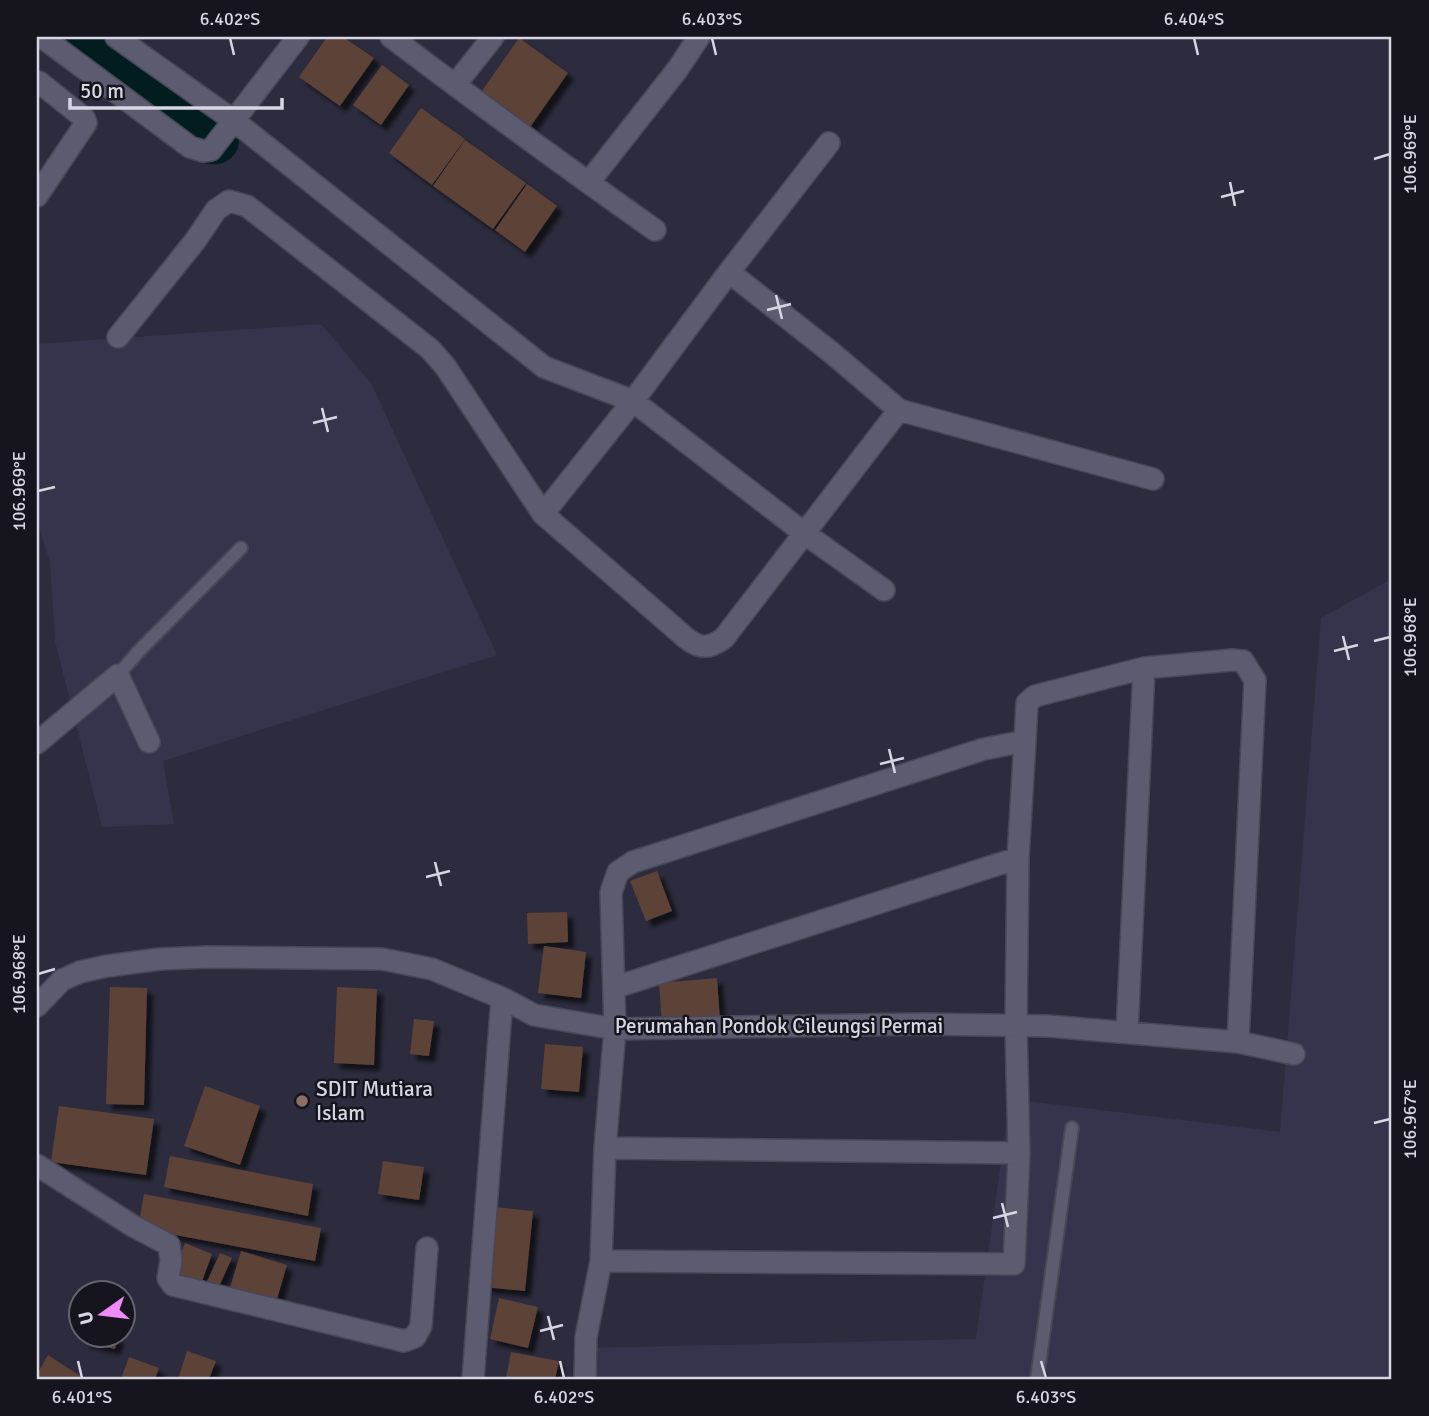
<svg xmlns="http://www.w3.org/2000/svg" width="1429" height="1416" font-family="Signika,sans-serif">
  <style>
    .built { fill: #36344c }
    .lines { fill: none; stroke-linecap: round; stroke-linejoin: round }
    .river { stroke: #021d1f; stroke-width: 51 }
    .building { fill: #5d4237; filter: url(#shadow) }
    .lane-casing { stroke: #484756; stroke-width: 16 }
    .street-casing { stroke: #484756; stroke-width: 24 }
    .lane { stroke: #5d5b70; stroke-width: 12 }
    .street { stroke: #5d5b70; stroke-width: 21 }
    .ticks { fill: none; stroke: #d7d7e3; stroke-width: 2.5 }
    .education-dot { fill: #8d6e63; stroke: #16151e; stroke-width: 2.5 }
    .labels { text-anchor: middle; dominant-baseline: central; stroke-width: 5; stroke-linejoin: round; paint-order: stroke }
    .street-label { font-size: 21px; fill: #d7d7e3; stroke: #16151e }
    .poi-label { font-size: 21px; fill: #d7d7e3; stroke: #16151e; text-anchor: start }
    .neatline { fill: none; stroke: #d7d7e3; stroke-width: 2.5 }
    .ticks-label { font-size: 18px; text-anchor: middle; fill: #d7d7e3 }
  </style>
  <defs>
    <filter id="shadow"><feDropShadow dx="6" dy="6" stdDeviation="2" flood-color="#0009"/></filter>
  </defs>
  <rect width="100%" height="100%" fill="#2d2c3e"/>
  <path class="built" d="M321 324 371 383 497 655 163 761 174 824 102 827 55 641 50 562 37 521V344Z
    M1388 581H1392V1379H581L585 1348 976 1339 1010 1099 1280 1132 1321 618Z"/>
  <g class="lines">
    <path class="river" d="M77 37 214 139"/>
  </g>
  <path class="building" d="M327 37H343L374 58 340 106 299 77Z
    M519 38 568 73 528 130 479 95Z
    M382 65 409 85 381 125 353 105Z
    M421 108 465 139 432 185 389 153Z
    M465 140 526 183 493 229 433 186Z
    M527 184 557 206 525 252 495 230Z
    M657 871 672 911 646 921 630 881Z
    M567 912 568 942 528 944 527 913Z
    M544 946 586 952 581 998 538 993Z
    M717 978 720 1020 662 1024 659 983Z
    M110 987 147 988 144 1105 106 1104Z
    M337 987 377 989 374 1065 334 1063Z
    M414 1019 434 1021 429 1056 410 1054Z
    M545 1044 583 1047 579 1092 541 1089Z
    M205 1086 260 1106 240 1165 184 1146Z
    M59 1106 154 1119 146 1175 51 1162Z
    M170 1156 313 1184 308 1216 164 1187Z
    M383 1161 424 1167 419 1200 378 1194Z
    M144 1194 321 1228 315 1261 138 1228Z
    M493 1207 533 1211 525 1291 484 1287Z
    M185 1243 212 1254 201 1284 173 1273Z
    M241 1251 287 1265 274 1309 228 1295Z
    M220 1253 232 1258 216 1293 204 1288Z
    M98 1287 122 1293V1294H96Z
    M499 1298 538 1307 528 1348 490 1339Z
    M86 1336H118L115 1349 84 1342Z
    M187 1351 216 1361 209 1379H178Z
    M511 1352 559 1361 555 1379H506Z
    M48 1355 82 1377 80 1379H37V1374Z
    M129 1357 159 1368 155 1379H121Z"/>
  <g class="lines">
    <g class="lane-casing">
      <path id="lane" d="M118 675 139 651 241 548
        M1037 1379 1072 1128"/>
    </g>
    <g class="street-casing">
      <path id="street" d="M42 37 190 147 203 151 211 150 298 37
        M116 37 233 120 544 367 633 401 804 533 884 590
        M391 37C478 103 566 167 655 230
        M455 85 493 37
        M589 182 677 70 699 37
        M37 196 86 123 84 118 39 82
        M729 272 829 143
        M118 337 195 241 216 210 229 201 247 206 430 349 445 366 543 514 686 638C700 649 709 649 724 638L899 410 1153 479
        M543 514 633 401 729 272 832 353 899 410
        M37 743 118 675 149 742
        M616 987 1018 858
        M37 1006 62 980 80 972 107 966 160 959 208 957 382 959 432 969 502 998 534 1015 615 1029 922 1024 1048 1026 1238 1042 1294 1054
        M1127 1032 1144 668
        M605 1148 1019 1153
        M37 1165 133 1226 169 1245 171 1261 168 1278 173 1285 404 1341 415 1337 421 1326 427 1248
        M601 1261 1014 1264 1019 1153 1016 1026 1018 858 1025 741
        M473 1379 502 998
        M585 1379 586 1337 601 1261 605 1148 615 1029 611 892 618 872 633 862 984 749 1025 741 1027 703 1035 696 1144 668 1232 660 1243 661 1255 680 1238 1042"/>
    </g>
    <use href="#lane" class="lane"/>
    <use href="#street" class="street"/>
  </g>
  <path class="ticks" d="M230 38 234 55M712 38 716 55M1194 38 1198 55M1374 159 1390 154M1230 182 1235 206M1221 197 1244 191M776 295 782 319M767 310 791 304M322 408 328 432M313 423 337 417M38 491 55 487M1343 636 1349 660M1374 641 1390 637M1334 651 1358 645M889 749 895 773M880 764 904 758M435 862 441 886M426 877 450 871M38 974 55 969M1374 1123 1390 1119M1002 1203 1008 1227M993 1218 1017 1212M548 1316 554 1340M540 1331 563 1325M78 1361 82 1378M560 1361 564 1378M1041 1361 1046 1378"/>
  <circle class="education-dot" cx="302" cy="1101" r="7"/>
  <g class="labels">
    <g class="street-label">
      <text x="779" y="1026">Perumahan Pondok Cileungsi Permai</text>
    </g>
    <g class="poi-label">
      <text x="316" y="1089">SDIT Mutiara<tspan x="316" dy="24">Islam</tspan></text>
    </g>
  </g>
  <rect width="1429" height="1416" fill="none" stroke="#16151e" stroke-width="77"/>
  <g transform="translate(102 1314) rotate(256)"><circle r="33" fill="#16151e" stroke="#63636d" stroke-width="2"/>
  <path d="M0-5L12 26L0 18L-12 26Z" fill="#ee8bf8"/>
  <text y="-10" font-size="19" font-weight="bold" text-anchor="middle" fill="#d7d7e3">U</text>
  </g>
  <path d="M70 98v10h212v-10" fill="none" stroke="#d7d7e3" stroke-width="3.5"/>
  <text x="80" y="98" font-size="21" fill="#d7d7e3" stroke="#16151e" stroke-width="5" paint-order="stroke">50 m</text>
  <rect x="38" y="38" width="1352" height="1340" class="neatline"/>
  <g class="ticks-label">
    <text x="230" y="25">6.402°S</text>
    <text x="712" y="25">6.403°S</text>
    <text x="1194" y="25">6.404°S</text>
    <text transform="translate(1410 154) rotate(-90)" y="6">106.969°E</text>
    <text transform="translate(19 491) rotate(-90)" y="6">106.969°E</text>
    <text transform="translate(1410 637) rotate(-90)" y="6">106.968°E</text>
    <text transform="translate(19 974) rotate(-90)" y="6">106.968°E</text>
    <text transform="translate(1410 1119) rotate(-90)" y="6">106.967°E</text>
    <text x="82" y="1403">6.401°S</text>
    <text x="564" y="1403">6.402°S</text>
    <text x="1046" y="1403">6.403°S</text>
  </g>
</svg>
